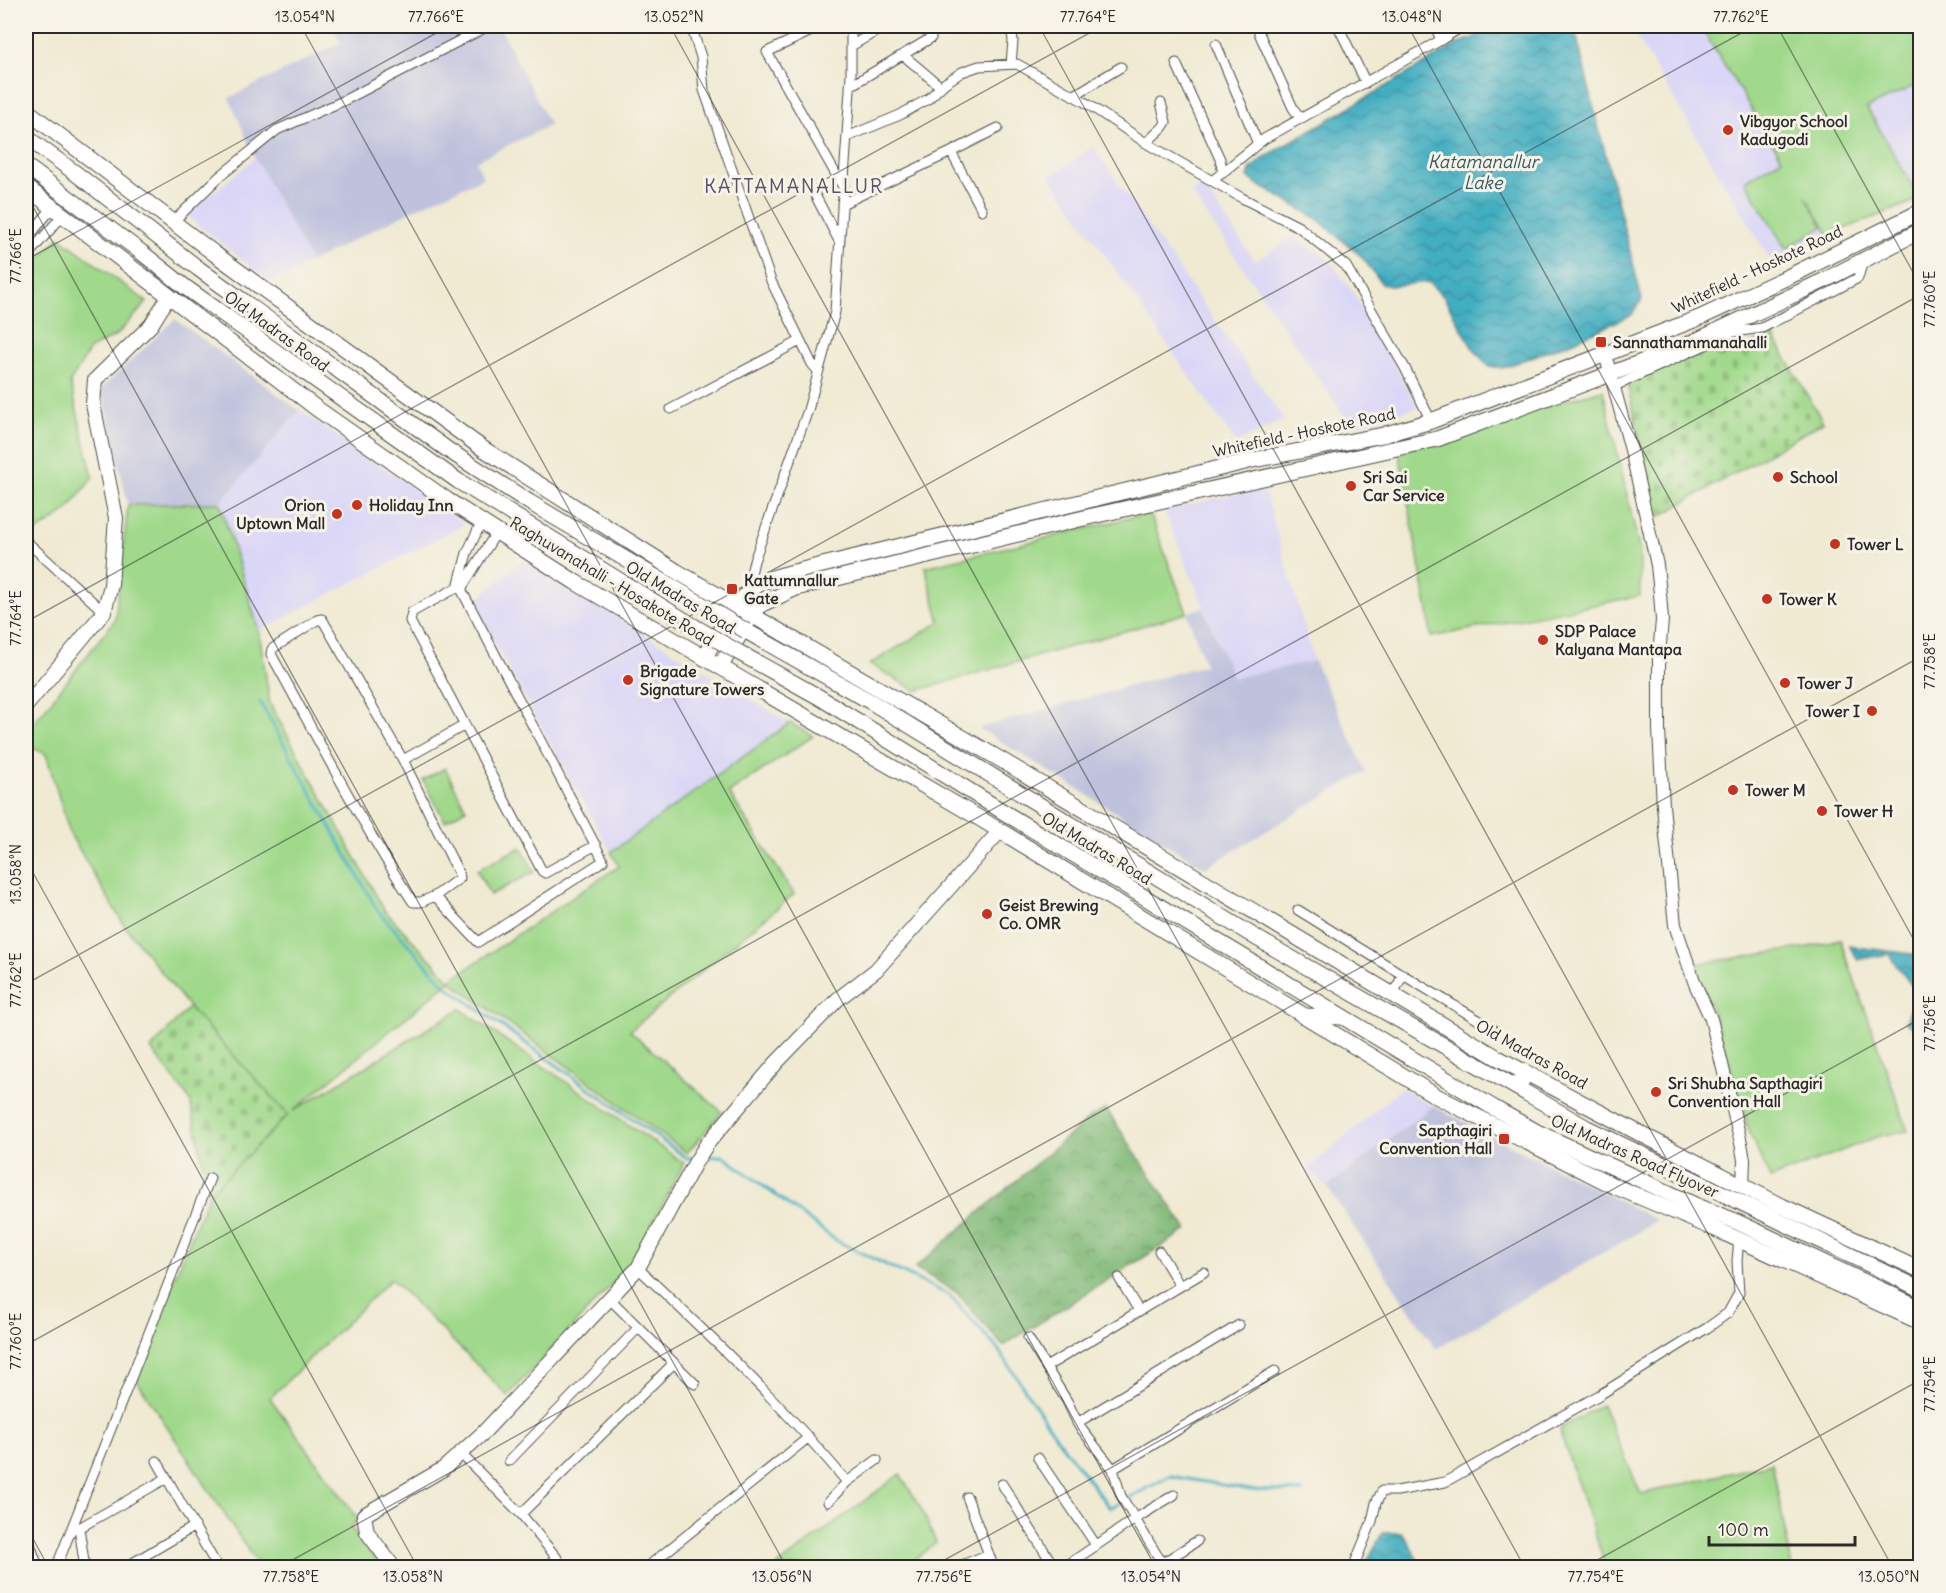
<svg xmlns="http://www.w3.org/2000/svg" width="1946" height="1593" font-family="Delius,sans-serif">
  <style>
    .built { fill: #dad6f7 }
    .industrial { fill: #c0c2dd }
    .green { fill: #a0d98b; stroke: #66825b; stroke-width: 1.5 }
    .forest { fill: url(#forest-crowns); stroke: #567251; stroke-width: 1.5 }
    .cemetery { fill: url(#cemetery-stones); stroke: #66825b; stroke-width: 1.5 }
    .water { fill: url(#water-waves); stroke: #366c76; stroke-width: 1.5 }
    .lines { fill: none; stroke-linecap: round; stroke-linejoin: round }
    .stream { stroke: #42aec1; stroke-width: 3 }
    .minor-casing { stroke: #494844; stroke-width: 11 }
    .tertiary-casing { stroke: #494844; stroke-width: 14 }
    .secondary-casing { stroke: #494844; stroke-width: 16 }
    .primary-casing { stroke: #494844; stroke-width: 17 }
    .trunk-casing { stroke: #494844; stroke-width: 17 }
    .minor { stroke: #fff; stroke-width: 9 }
    .tertiary { stroke: #fff; stroke-width: 12 }
    .secondary { stroke: #fff; stroke-width: 14 }
    .primary { stroke: #fff; stroke-width: 15 }
    .trunk { stroke: #fff; stroke-width: 15 }
    .trunk-bridge-casing { stroke: #494844; stroke-width: 17; stroke-linecap: butt }
    .trunk-bridge { stroke: #fff; stroke-width: 15 }
    .ticks { fill: none; stroke: #2b2b2b; stroke-width: 1.5; stroke-opacity: 0.45 }
    .poi-dot { fill: #c8321e; stroke: #f7f3e8; stroke-width: 2 }
    .labels { text-anchor: middle; dominant-baseline: central; stroke-width: 6; stroke-linejoin: round; paint-order: stroke }
    .poi-label { font-size: 16px; font-weight: bold; fill: #2b2b2b; stroke: #f7f3e8; text-anchor: start }
    .street-label { font-size: 16px; fill: #2b2b2b; stroke: #f7f3e8 }
    .water-label { font-size: 18px; font-style: italic; fill: #335960; stroke: #f7f3e8 }
    .quarter-label { font-size: 20px; letter-spacing: 1.5px; fill: #5a5368; stroke: #f7f3e8 }
    .neatline { fill: none; stroke: #2b2b2b; stroke-width: 2 }
    .ticks-label { font-size: 15px; text-anchor: middle; fill: #2b2b2b }
  </style>
  <defs>
    <pattern id="forest-crowns" width="20" height="18" patternUnits="userSpaceOnUse" patternTransform="scale(1.5)"><rect width="20" height="18" fill="#80b977"/><path d="M2 6a3 3 0 1 1 6 0M12 15a3 3 0 1 1 6 0" fill="none" stroke="#699762"/></pattern>
    <pattern id="cemetery-stones" width="16" height="16" patternUnits="userSpaceOnUse" patternTransform="scale(1.5)"><rect width="16" height="16" fill="#a0d98b"/><path d="M2 7V4a2 2 0 0 1 4 0v3zM10 15v-3a2 2 0 0 1 4 0v3z" fill="#8aba78"/></pattern>
    <pattern id="water-waves" width="16" height="10" patternUnits="userSpaceOnUse" patternTransform="scale(1.5)"><rect width="16" height="10" fill="#42aec1"/><path d="M0 5q4-4 8 0t8 0" fill="none" stroke="#378e9d"/></pattern>
  </defs>
  <rect width="100%" height="100%" fill="#f7f3e8"/>
  <filter id="ink" filterUnits="userSpaceOnUse"><feTurbulence type="fractalNoise" baseFrequency=".0167" numOctaves="2"/><feDisplacementMap in="SourceGraphic" scale="12" xChannelSelector="R" yChannelSelector="G"/><feConvolveMatrix kernelMatrix="1 2 1 2 8 2 1 2 1" color-interpolation-filters="sRGB"/></filter>
  <filter id="wash" filterUnits="userSpaceOnUse"><feTurbulence type="fractalNoise" baseFrequency=".008" numOctaves="4" result="noise"/><feDisplacementMap in="SourceGraphic" scale="24" xChannelSelector="R" yChannelSelector="G"/><feGaussianBlur stdDeviation="1.35" result="paint"/><feColorMatrix in="noise" values="0 0 0 0 0 0 0 0 0 0 0 0 0 0 0 0 0 1.4 0 .05"/><feComposite in="paint" operator="in"/></filter>
  <g filter="url(#wash)">
    <rect width="100%" height="100%" fill="#f0ead3"/>
    <path class="built" d="M1630 26H1700L1829 235 1771 261Z
      M1920 83V197L1867 108Z
      M1093 147 1284 419V420L1236 443 1050 176Z
      M255 158 311 262 272 283 185 215Z
      M1203 186 1255 261 1293 237 1329 260 1355 295 1419 407 1352 427 1191 192Z
      M299 410 465 524 259 631 220 503Z
      M1264 488 1314 661 1233 678 1164 510Z
      M523 560 790 723 611 852 472 603Z
      M1401 1088 1433 1106 1327 1187 1308 1169Z"/>
    <path class="industrial" d="M333 26H499L550 125 476 161 483 178 412 210 311 262 255 158 229 98 340 43Z
      M175 319 299 410 220 503 128 505 101 389Z
      M1203 607 1233 678 1314 661 1366 771 1205 868 979 728 1205 665 1187 613Z
      M1433 1106 1657 1220 1637 1233 1436 1349 1327 1187Z"/>
    <path class="green" d="M1700 26H1920V83L1867 108 1920 199 1829 235 1806 197 1823 227 1786 249 1745 181 1782 158Z
      M59 237 147 302 117 335 90 349 70 382 93 477 67 511 30 536 26 533V273Z
      M1603 390 1640 552V596L1431 637 1428 612 1399 452 1546 406Z
      M220 503 259 631 270 704 385 911 450 980 619 866 611 852 790 723 813 736 729 793 794 894 630 1031 722 1112 687 1153 450 981 293 1111 460 1009 684 1163 632 1263 508 1396 391 1279 270 1398 358 1519 350 1527 382 1567H259L134 1376 209 1194 288 1115 189 1007 124 925 70 834 46 754 26 745V733L115 620 128 505Z
      M1150 513 1187 613 916 691 870 664 940 622 925 567Z
      M445 768 466 809 445 821 423 780Z
      M521 847 534 872 490 895 477 870Z
      M1840 939 1908 1131 1879 1136 1770 1179 1750 1134 1723 1041 1695 964 1809 947Z
      M1602 1405 1641 1494 1772 1463 1792 1567H1606L1559 1429Z
      M900 1474 922 1510 936 1543 915 1559 918 1567H776Z"/>
    <path class="forest" d="M1106 1109 1187 1230 1003 1346 956 1292 915 1268 1089 1118Z"/>
    <path class="cemetery" d="M1773 335 1823 422 1657 518 1627 382 1662 367 1714 349 1719 357Z
      M189 1007 288 1115 209 1194 190 1100 151 1049Z"/>
    <path class="water" d="M1501 26H1572L1577 37 1595 113 1642 299 1632 315 1572 342 1502 368 1489 366 1475 352 1443 296 1428 282 1390 286 1382 284 1362 257 1316 218 1258 185 1248 177 1251 168 1269 154 1460 43Z
      M1849 946 1920 955V1032L1906 1023 1915 990 1888 954 1858 960Z
      M1382 1533H1403L1422 1567H1364Z"/>
    <g class="lines">
      <path class="stream" d="M260 702 378 911 446 986 687 1158H694
        M703 1157 723 1156 837 1241 949 1295 998 1349 1059 1441 1110 1508 1170 1476 1251 1490 1302 1492"/>
    </g>
  </g>
  <g filter="url(#ink)">
    <g class="lines">
      <g class="minor-casing">
        <path id="minor" d="M691 26 701 57 704 90 771 281 812 364 818 371
          M822 26 767 52 843 187
          M1011 26 1013 41 1011 64
          M1338 26 1366 83
          M1435 26 1441 40
          M1259 33 1293 108 1301 119
          M1216 44 1258 144
          M851 46 885 26
          M903 55 941 87
          M1176 63 1220 159 1223 173
          M850 86 931 38
          M1073 96 1121 67
          M847 137 900 115 928 99 945 83 962 72 979 66 1017 64 1083 101 1146 143 1242 198 1299 227 1346 266 1405 368 1431 421
          M1146 143 1163 127 1166 122 1161 103
          M951 152 982 210
          M1212 181 1264 139 1441 40 1463 26
          M815 195 839 241
          M842 204 951 152 998 128
          M173 222 219 177 277 130 343 101 488 26
          M26 240 52 208
          M26 257 63 215
          M1615 386 1734 332 1762 328 1858 278 1863 261
          M671 409 800 341
          M26 541 104 612
          M458 587 467 553 481 523
          M461 589 496 533
          M760 605C746 587 749 582 754 561L808 410 835 312 851 75V26
          M403 760 465 725
          M435 896 460 878 459 874 403 760 325 624 322 619 317 620 272 649 271 654C317 737 360 822 413 902H421L435 896 478 942 603 861 602 858 461 589 458 587 412 612 410 621 542 871 545 873 596 845
          M1298 910 1403 975 1393 994
          M1403 975 1492 1028
          M1159 1251 1180 1286
          M638 1268C711 1337 783 1405 847 1482
          M1119 1278 1139 1311
          M610 1299 695 1384
          M1028 1338 1067 1401 1079 1426 1113 1469 1121 1496 1135 1519 1174 1495
          M1046 1367 1204 1272
          M1077 1423 1239 1325
          M460 1453 521 1514
          M1038 1458 1096 1545
          M157 1461 218 1568
          M509 1461 638 1328
          M1113 1469 1275 1371
          M1002 1484 1055 1568
          M967 1497 994 1568
          M828 1502 847 1482 877 1460
          M56 1568 210 1178
          M85 1568 79 1528 167 1478
          M124 1568 195 1526
          M542 1568 557 1558 521 1514 674 1363
          M646 1568 809 1437
          M955 1568 989 1554
          M1063 1568 1135 1519 1165 1568
          M1155 1568 1197 1541
          M1353 1568 1372 1521 1376 1503 1382 1491H1397L1445 1482 1601 1394 1707 1328 1728 1313 1739 1293 1737 1261 1739 1239"/>
      </g>
      <g class="tertiary-casing">
        <path id="tertiary" d="M1605 354 1631 450 1657 565 1660 594 1662 620 1659 656V729L1663 806 1675 925 1695 984 1711 1019 1741 1143 1744 1160 1743 1186
          M26 1538 37 1568"/>
      </g>
      <g class="secondary-casing">
        <path id="secondary" d="M26 706 104 612 111 585 116 518 93 404 95 380 151 325 169 296
          M394 1568 367 1532 364 1515 443 1469 483 1433 638 1268 695 1163 707 1144 777 1062 838 999 876 970 999 832"/>
      </g>
      <g class="primary-casing">
        <path id="primary" d="M26 110 215 254 482 448 676 571 1003 761 1498 1058 1637 1132 1782 1206 1920 1270
          M26 187 316 408 447 500 575 582 979 818 1438 1097 1614 1186 1711 1227 1920 1322
          M704 658C718 636 730 609 750 591 762 579 782 575 798 571L1253 460 1383 435 1431 421 1699 318 1792 275 1920 212
          M720 667 751 616 760 605 796 588 1088 517 1437 439 1687 345 1823 281 1920 231"/>
      </g>
      <g class="trunk-casing">
        <path id="trunk" d="M26 137 74 172 199 269 448 450 529 502 708 608
          M26 166 141 252 185 287 458 481 695 627
          M746 631 873 703 1260 940 1587 1128 1920 1289
          M738 652 819 697 1010 816 1494 1108 1537 1132 1697 1206 1735 1221 1920 1308
          M1303 1016 1342 1017
          M1518 1088 1526 1073"/>
      </g>
      <use href="#minor" class="minor"/>
      <use href="#tertiary" class="tertiary"/>
      <use href="#secondary" class="secondary"/>
      <use href="#primary" class="primary"/>
      <use href="#trunk" class="trunk"/>
      <g class="trunk-bridge-casing">
        <path id="trunk-bridge" d="M708 608 746 631
          M695 627 738 652"/>
      </g>
      <use href="#trunk-bridge" class="trunk-bridge"/>
    </g>
  </g>
  <path class="ticks" d="M301 26 1156 1568M670 26 1525 1568M1039 26 1893 1568M1408 26 1920 951M1777 26 1920 285M26 194 787 1568M26 260 449 26M26 622 1102 26M26 860 418 1568M26 984 1754 26M26 1345 1920 295M26 1526 49 1568M278 1568 1920 657M930 1568 1920 1019M1583 1568 1920 1380"/>
  <g class="poi-dot">
    <circle cx="1728" cy="130" r="6"/>
    <rect x="1595" y="336" width="12" height="12" rx="3"/>
    <circle cx="1778" cy="477" r="6"/>
    <circle cx="1351" cy="486" r="6"/>
    <circle cx="357" cy="505" r="6"/>
    <circle cx="337" cy="514" r="6"/>
    <circle cx="1835" cy="544" r="6"/>
    <rect x="726" y="583" width="12" height="12" rx="3"/>
    <circle cx="1767" cy="599" r="6"/>
    <circle cx="1543" cy="640" r="6"/>
    <circle cx="628" cy="680" r="6"/>
    <circle cx="1785" cy="683" r="6"/>
    <circle cx="1872" cy="711" r="6"/>
    <circle cx="1733" cy="790" r="6"/>
    <circle cx="1822" cy="811" r="6"/>
    <circle cx="987" cy="914" r="6"/>
    <circle cx="1656" cy="1092" r="6"/>
    <rect x="1498" y="1133" width="12" height="12" rx="3"/>
  </g>
  <g class="labels">
    <g class="poi-label">
      <text x="1740" y="121">Vibgyor School<tspan x="1740" dy="18">Kadugodi</tspan></text>
      <text x="1613" y="342">Sannathammanahalli</text>
      <text x="1363" y="477">Sri Sai<tspan x="1363" dy="18">Car Service</tspan></text>
      <text x="1790" y="477">School</text>
      <text x="325" y="505" text-anchor="end">Orion<tspan x="325" dy="18">Uptown Mall</tspan></text>
      <text x="369" y="505">Holiday Inn</text>
      <text x="1847" y="544">Tower L</text>
      <text x="744" y="580">Kattumnallur<tspan x="744" dy="18">Gate</tspan></text>
      <text x="1779" y="599">Tower K</text>
      <text x="1555" y="631">SDP Palace<tspan x="1555" dy="18">Kalyana Mantapa</tspan></text>
      <text x="640" y="671">Brigade<tspan x="640" dy="18">Signature Towers</tspan></text>
      <text x="1797" y="683">Tower J</text>
      <text x="1860" y="711" text-anchor="end">Tower I</text>
      <text x="1745" y="790">Tower M</text>
      <text x="1834" y="811">Tower H</text>
      <text x="999" y="905">Geist Brewing<tspan x="999" dy="18">Co. OMR</tspan></text>
      <text x="1668" y="1083">Sri Shubha Sapthagiri<tspan x="1668" dy="18">Convention Hall</tspan></text>
      <text x="1492" y="1130" text-anchor="end">Sapthagiri<tspan x="1492" dy="18">Convention Hall</tspan></text>
    </g>
    <g class="street-label">
      <text transform="translate(1757 269) rotate(-25)">Whitefield - Hoskote Road</text>
      <text transform="translate(277 331) rotate(36)">Old Madras Road</text>
      <text transform="translate(1304 432) rotate(-12)">Whitefield - Hoskote Road</text>
      <text transform="translate(612 581) rotate(31)">Raghuvanahalli - Hosakote Road</text>
      <text transform="translate(681 597) rotate(31)">Old Madras Road</text>
      <text transform="translate(1097 848) rotate(31)">Old Madras Road</text>
      <text transform="translate(1532 1054) rotate(29)">Old Madras Road</text>
      <text transform="translate(1635 1156) rotate(24)">Old Madras Road Flyover</text>
    </g>
    <g class="water-label">
      <text x="1483" y="161">Katamanallur<tspan x="1483" dy="21">Lake</tspan></text>
    </g>
    <g class="quarter-label">
      <text x="794" y="185">KATTAMANALLUR</text>
    </g>
  </g>
  <rect width="1946" height="1593" fill="none" stroke="#f7f3e8" stroke-width="66"/>
  <path d="M1709 1536v9h146v-9" fill="none" stroke="#2b2b2b" stroke-width="3"/>
  <text x="1718" y="1536" font-size="18" fill="#2b2b2b" stroke="#f7f3e8" stroke-width="4.5" paint-order="stroke">100 m</text>
  <rect x="33" y="33" width="1880" height="1527" class="neatline"/>
  <g class="ticks-label">
    <text x="305" y="22">13.054°N</text>
    <text x="436" y="22">77.766°E</text>
    <text x="674" y="22">13.052°N</text>
    <text x="1088" y="22">77.764°E</text>
    <text x="1412" y="22">13.048°N</text>
    <text x="1741" y="22">77.762°E</text>
    <text transform="translate(16 256) rotate(-90)" y="5">77.766°E</text>
    <text transform="translate(1930 299) rotate(-90)" y="5">77.760°E</text>
    <text transform="translate(16 618) rotate(-90)" y="5">77.764°E</text>
    <text transform="translate(1930 661) rotate(-90)" y="5">77.758°E</text>
    <text transform="translate(16 874) rotate(-90)" y="5">13.058°N</text>
    <text transform="translate(16 980) rotate(-90)" y="5">77.762°E</text>
    <text transform="translate(1930 1023) rotate(-90)" y="5">77.756°E</text>
    <text transform="translate(16 1341) rotate(-90)" y="5">77.760°E</text>
    <text transform="translate(1930 1384) rotate(-90)" y="5">77.754°E</text>
    <text x="291" y="1582">77.758°E</text>
    <text x="413" y="1582">13.058°N</text>
    <text x="782" y="1582">13.056°N</text>
    <text x="944" y="1582">77.756°E</text>
    <text x="1151" y="1582">13.054°N</text>
    <text x="1596" y="1582">77.754°E</text>
    <text x="1889" y="1582">13.050°N</text>
  </g>
</svg>
